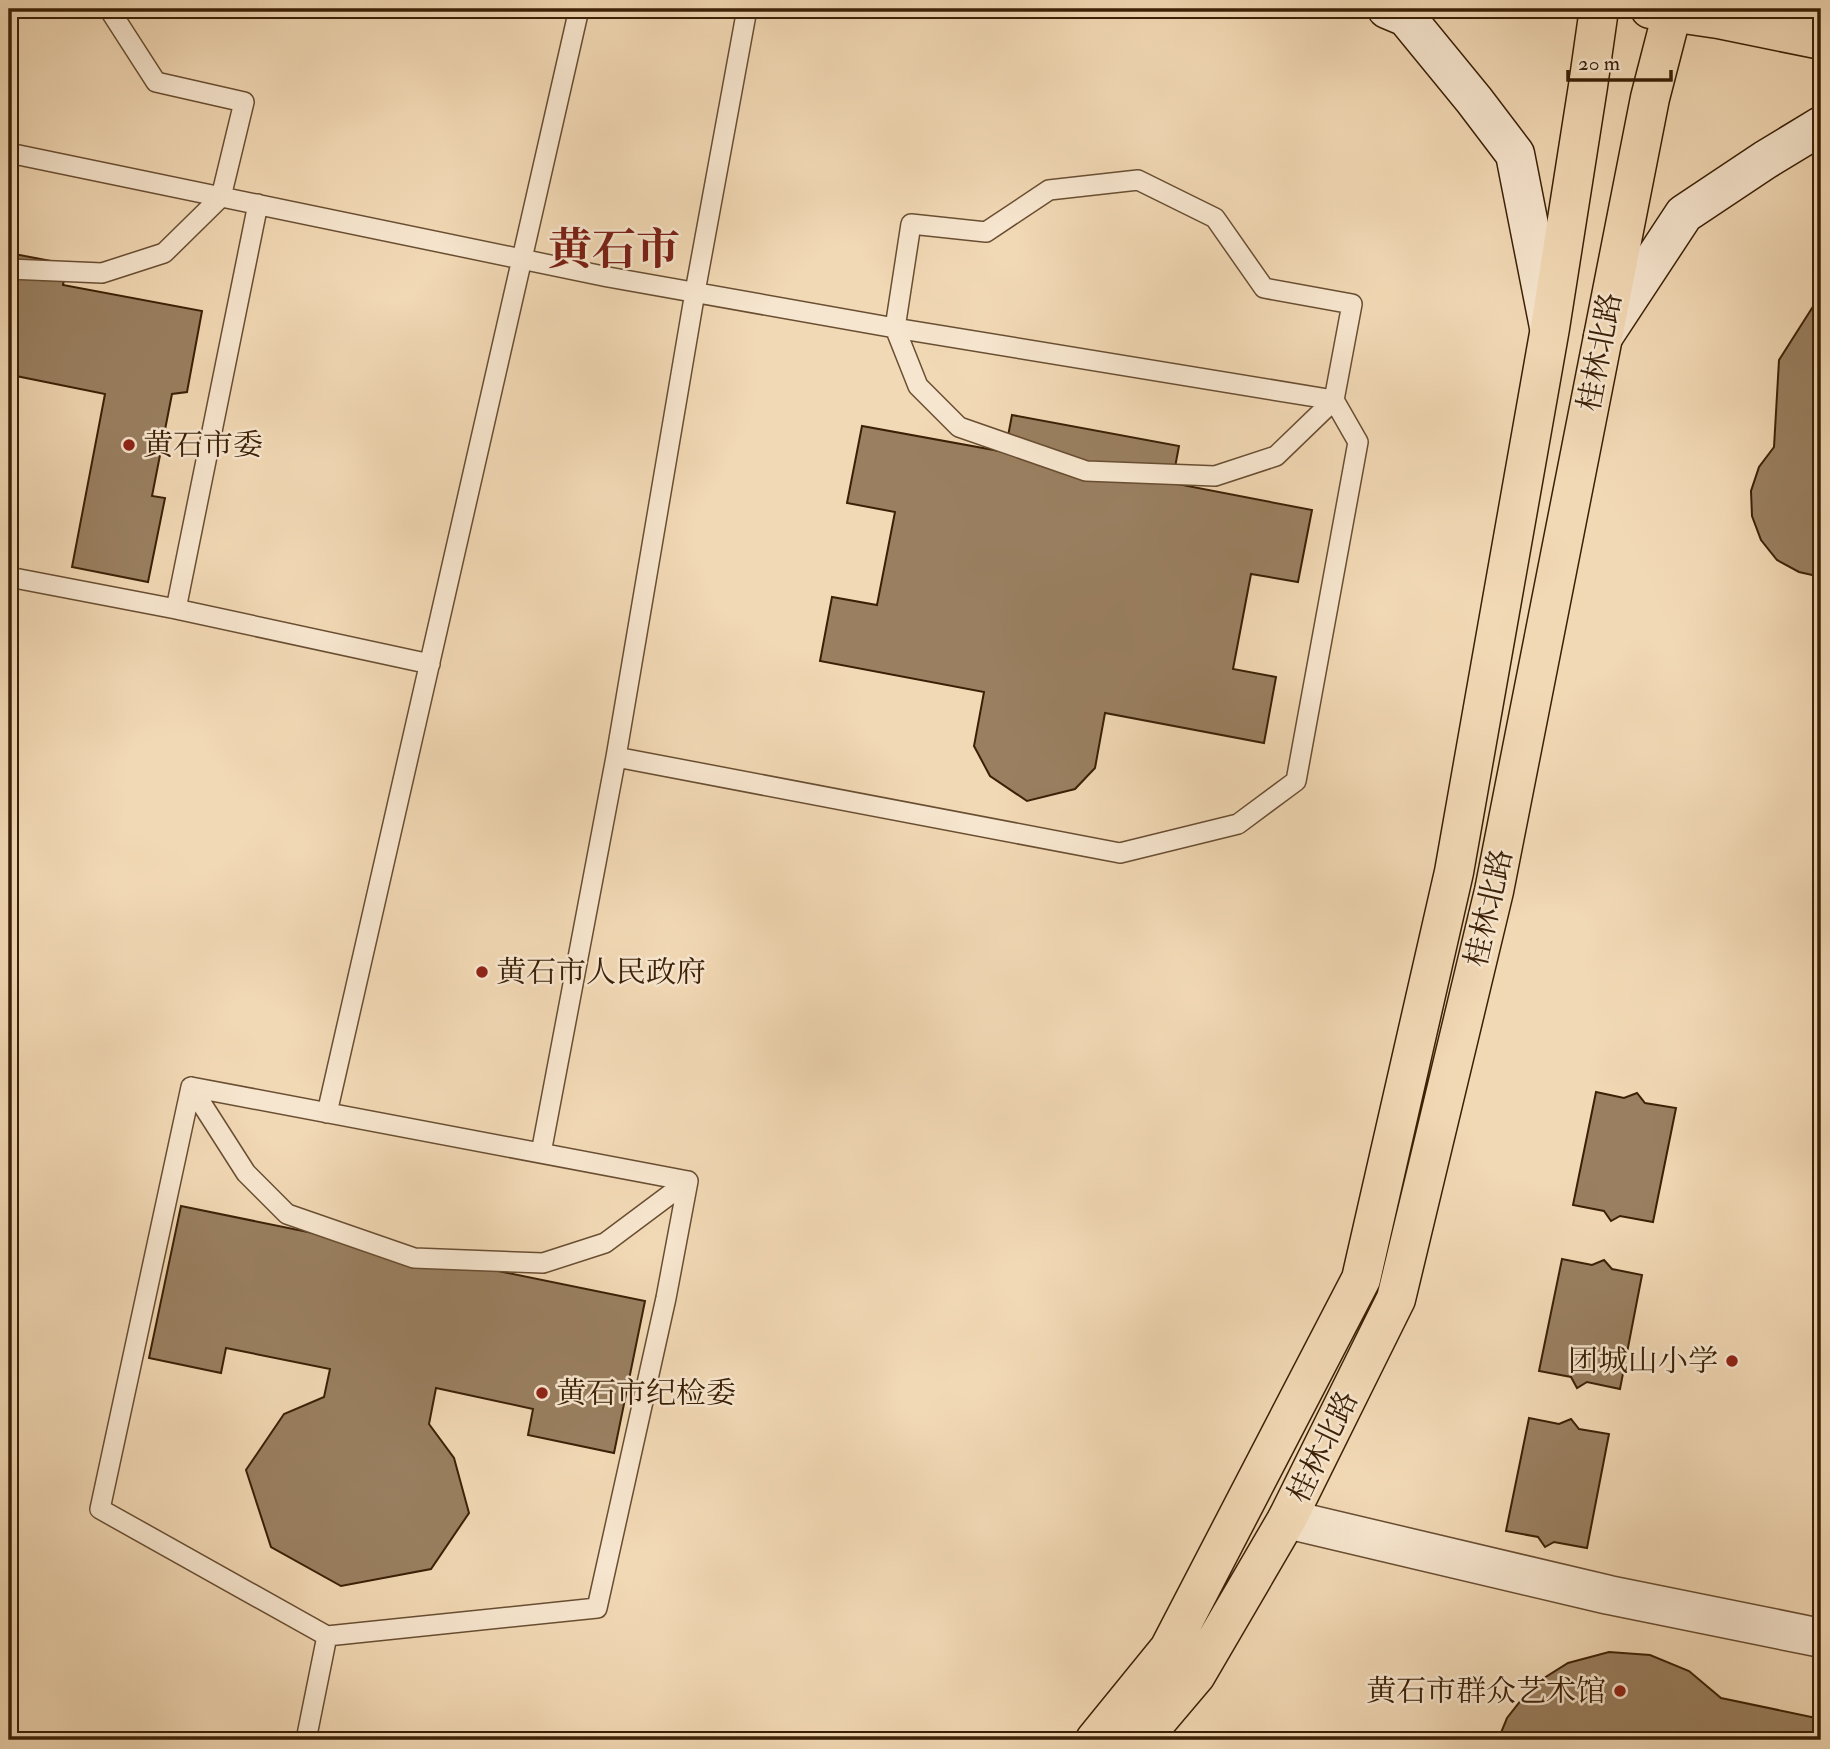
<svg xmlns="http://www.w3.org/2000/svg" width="1830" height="1749" font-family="'IM FELL Double Pica','Noto Serif SC',serif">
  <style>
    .building { fill: #9a8061; stroke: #3b2006; stroke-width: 2 }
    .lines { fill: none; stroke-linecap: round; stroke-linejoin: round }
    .lane-casing { stroke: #694e32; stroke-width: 22 }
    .street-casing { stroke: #694e32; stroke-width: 41 }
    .secondary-casing { stroke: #3b2006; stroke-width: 41 }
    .primary-casing { stroke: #3b2006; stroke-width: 41 }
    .lane { stroke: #f7e6cf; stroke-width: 19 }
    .street { stroke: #f7e6cf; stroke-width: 38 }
    .secondary { stroke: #f7e6cf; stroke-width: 38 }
    .primary { stroke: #f2d9b5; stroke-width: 38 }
    .poi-dot { fill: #8f2418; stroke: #f7e6cf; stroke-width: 2.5 }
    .labels { text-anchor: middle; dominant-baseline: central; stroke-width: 5; stroke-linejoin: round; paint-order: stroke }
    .street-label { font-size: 30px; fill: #3b2006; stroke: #f7e6cf }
    .poi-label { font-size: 30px; fill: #3b2006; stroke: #f7e6cf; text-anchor: start }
    .town-label { font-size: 44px; font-weight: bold; fill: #7a1f14; stroke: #f7e6cf }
  </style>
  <rect width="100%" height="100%" fill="#f2d9b5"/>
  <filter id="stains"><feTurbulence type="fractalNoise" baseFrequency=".00286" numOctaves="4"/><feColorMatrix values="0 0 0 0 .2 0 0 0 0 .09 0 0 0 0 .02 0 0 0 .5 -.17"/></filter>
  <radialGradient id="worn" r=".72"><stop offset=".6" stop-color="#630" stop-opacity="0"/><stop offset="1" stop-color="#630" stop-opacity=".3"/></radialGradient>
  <path class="building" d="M9 253 67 264 63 285 202 311 187 392 172 394 152 496 165 498 148 582 72 567 105 394 11 375 9 387Z
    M1821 294V577L1799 572 1777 560 1761 540 1752 516 1751 491 1759 467 1774 447 1779 360Z
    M1012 415 1179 446 1172 483 1312 510 1298 582 1251 574 1233 669 1276 677 1264 743 1105 713 1095 768 1075 789 1027 801 990 776 974 746 984 692 820 661 832 597 877 605 895 512 847 503 862 426 1005 452Z
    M1596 1092 1624 1098 1637 1093 1645 1103 1676 1108 1653 1222 1620 1216 1611 1221 1604 1211 1573 1205Z
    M181 1206 645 1301 614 1453 528 1435 533 1409 436 1388 429 1424 454 1458 469 1513 431 1569 341 1586 271 1547 246 1470 284 1414 324 1397 330 1369 226 1348 221 1373 149 1358Z
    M1562 1259 1592 1265 1604 1260 1612 1269 1642 1275 1620 1389 1587 1382 1577 1388 1571 1377 1539 1371Z
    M1529 1418 1559 1424 1571 1419 1579 1429 1609 1434 1587 1548 1554 1542 1545 1547 1538 1537 1506 1531Z
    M1609 1652 1650 1655 1689 1671 1721 1698 1821 1719V1740H1498L1507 1718 1533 1685 1568 1663Z"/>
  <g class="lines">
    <g class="lane-casing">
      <path id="lane" d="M747 9 695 292 616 757 1120 853 1238 824 1296 781 1358 442 1334 400
        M9 153 608 277 895 328 1334 400
        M1138 180 1215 218 1264 288 1352 304 1334 400 1276 456 1215 476 1086 471 959 427 918 386 895 328 911 224 986 232 1049 190Z
        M258 204 176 609 430 664
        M9 269 102 273 164 253 221 197 244 102 156 82 109 9
        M9 577 176 609
        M191 1087 100 1509 327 1636
        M191 1087 246 1173 287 1214 414 1258 543 1263 605 1243 688 1181
        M191 1087 688 1181
        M327 1113 579 9
        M541 1153 616 757
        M306 1740 327 1636 597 1608 666 1298 688 1181"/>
    </g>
    <g class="street-casing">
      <path id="street" d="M1287 1519 1609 1595 1821 1638"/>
    </g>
    <g class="secondary-casing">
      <path id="secondary" d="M1387 9 1406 17 1474 100 1515 154 1549 327
        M1603 337 1684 214 1765 160 1821 126"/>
    </g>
    <g class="primary-casing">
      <path id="primary" d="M1650 9 1718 19 1821 40
        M1095 1740 1169 1649 1361 1279 1454 872 1550 328 1588 86 1599 9
        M1141 1740 1196 1675 1287 1519 1396 1299 1494 891 1650 98 1673 9"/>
    </g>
    <use href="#lane" class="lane"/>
    <use href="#street" class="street"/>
    <use href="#secondary" class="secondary"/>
    <use href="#primary" class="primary"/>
  </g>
  <g class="poi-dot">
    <circle cx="129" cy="445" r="7"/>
    <circle cx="482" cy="972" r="7"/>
    <circle cx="1732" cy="1361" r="7"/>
    <circle cx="542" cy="1393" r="7"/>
    <circle cx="1620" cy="1691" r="7"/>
  </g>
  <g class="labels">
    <g class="street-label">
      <text transform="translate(1600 352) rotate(-79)">桂林北路</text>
      <text transform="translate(1489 908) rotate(-77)">桂林北路</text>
      <text transform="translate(1323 1447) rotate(-64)">桂林北路</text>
    </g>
    <g class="poi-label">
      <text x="143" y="445">黄石市委</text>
      <text x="496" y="972">黄石市人民政府</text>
      <text x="1718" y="1361" text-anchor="end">团城山小学</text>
      <text x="556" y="1393">黄石市纪检委</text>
      <text x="1606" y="1691" text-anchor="end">黄石市群众艺术馆</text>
    </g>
    <g class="town-label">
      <text x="614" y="250">黄石市</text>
    </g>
  </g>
  <rect width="1830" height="1749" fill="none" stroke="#f2d9b5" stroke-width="35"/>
  <rect x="10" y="10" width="1809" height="1728" fill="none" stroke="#3b2006" stroke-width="3.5"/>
  <rect x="18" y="18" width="1795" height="1714" fill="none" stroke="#3b2006" stroke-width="2"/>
  <path d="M1568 70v10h103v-10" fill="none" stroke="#3b2006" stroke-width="3.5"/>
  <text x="1578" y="70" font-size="21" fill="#3b2006" stroke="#f7e6cf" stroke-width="5" paint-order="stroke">20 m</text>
  <rect width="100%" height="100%" filter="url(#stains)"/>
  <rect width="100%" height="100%" fill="url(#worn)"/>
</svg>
